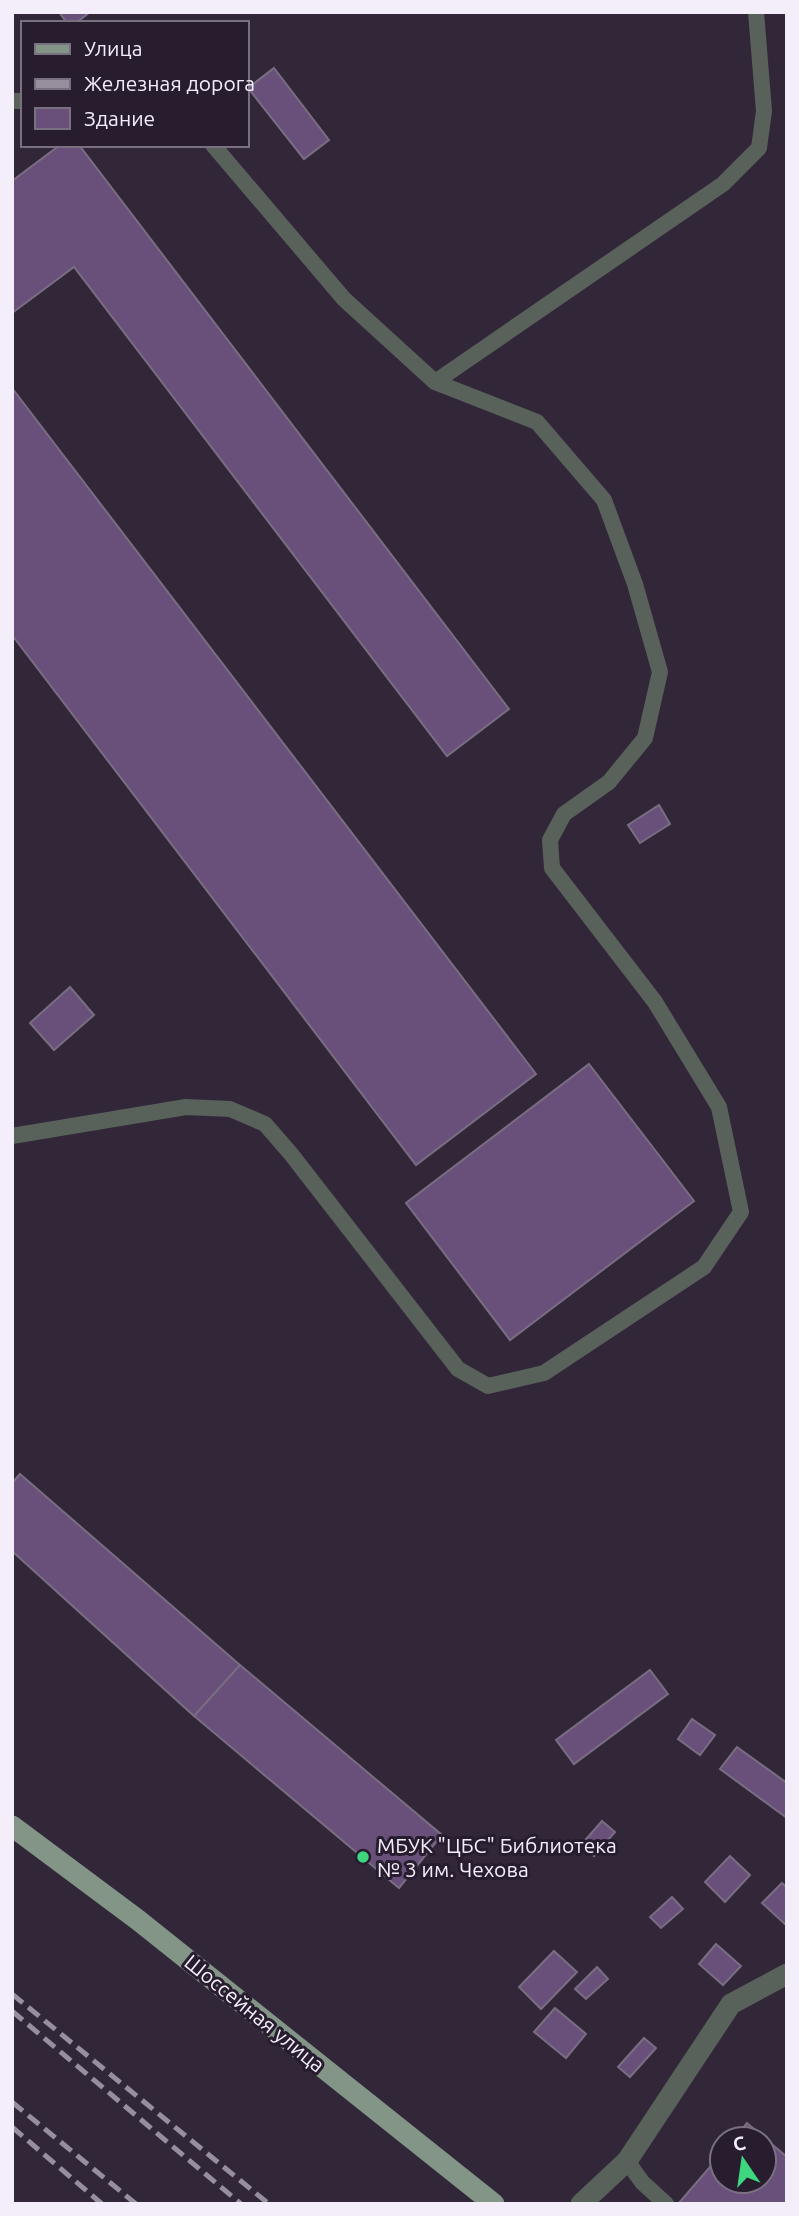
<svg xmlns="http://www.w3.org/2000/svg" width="799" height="2216" font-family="Ubuntu,sans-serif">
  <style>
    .building { fill: #69507b; stroke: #796d82; stroke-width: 2 }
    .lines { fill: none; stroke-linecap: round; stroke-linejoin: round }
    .lane { stroke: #58615a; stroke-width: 16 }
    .street { stroke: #58615a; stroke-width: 21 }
    .primary { stroke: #829587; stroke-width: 21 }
    .rail { stroke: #978f9e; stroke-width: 5; stroke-dasharray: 14 7; stroke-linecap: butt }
    .poi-dot { fill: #3cd77e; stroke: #281d2f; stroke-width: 2.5 }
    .labels { text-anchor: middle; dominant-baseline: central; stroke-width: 6; stroke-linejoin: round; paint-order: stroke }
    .poi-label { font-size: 21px; fill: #f4eefa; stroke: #281d2f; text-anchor: start }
    .street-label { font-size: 21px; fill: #f4eefa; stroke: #281d2f }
  </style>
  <rect width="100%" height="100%" fill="#322739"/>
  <path class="building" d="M59 12H90L76 23H67Z
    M274 68 329 140 304 159 248 88Z
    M60 145H79L509 709 447 756 74 267 12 313V181Z
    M12 388 536 1074 416 1165 12 635Z
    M659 805 670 824 640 843 628 825Z
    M70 987 94 1015 54 1050 30 1023Z
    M589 1064 694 1201 510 1340 406 1203Z
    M20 1474 240 1665 194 1716 12 1551V1483Z
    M240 1665 442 1835 399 1888 194 1716Z
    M650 1670 668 1694 574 1764 556 1740Z
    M692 1719 715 1735 700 1755 678 1739Z
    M737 1747 787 1783V1818L720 1769Z
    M602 1821 615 1832 594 1856 581 1845Z
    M730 1856 750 1875 725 1902 705 1882Z
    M782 1883 787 1888V1926L762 1903Z
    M672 1897 683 1909 661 1928 650 1917Z
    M716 1944 741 1966 723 1985 699 1964Z
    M554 1951 577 1972 541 2009 519 1987Z
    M597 1967 608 1979 586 1999 575 1989Z
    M555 2008 586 2034 566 2058 534 2032Z
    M644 2038 656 2048 630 2077 618 2067Z
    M747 2123 787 2157V2204H678L722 2153V2181H764V2139H734Z"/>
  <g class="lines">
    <path class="lane" d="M12 101H23
      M435 382 723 184 759 148 764 111 756 12
      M12 1136 186 1107 230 1109 265 1124 291 1154 458 1369 488 1386 544 1373 704 1267 741 1212 719 1107 655 1002 552 868 550 840 564 814 609 782 645 738 660 672 635 584 604 500 537 422 435 382 344 299 213 145
      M627 2161 642 2182 666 2204"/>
    <path class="street" d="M581 2204 627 2161 731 2004 787 1974"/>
    <path class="primary" d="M12 1826 138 1920 494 2204"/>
    <path class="rail" d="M12 1994 269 2204
      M12 2011 241 2204
      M12 2102 136 2204
      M12 2127 102 2204"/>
  </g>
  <circle class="poi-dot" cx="363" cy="1857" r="7"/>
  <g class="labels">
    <g class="poi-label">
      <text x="377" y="1845">МБУК "ЦБС" Библиотека<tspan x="377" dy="24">№ 3 им. Чехова</tspan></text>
    </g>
    <g class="street-label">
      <text transform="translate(255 2013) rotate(39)">Шоссейная улица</text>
    </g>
  </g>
  <rect width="799" height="2216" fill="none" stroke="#f4eefa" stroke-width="28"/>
  <rect x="21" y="21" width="228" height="126" fill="#281d2f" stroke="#7a7180" stroke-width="2"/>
  <rect x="35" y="44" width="35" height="10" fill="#829587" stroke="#7a7180" stroke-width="2"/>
  <text x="84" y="56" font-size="21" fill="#f4eefa">Улица</text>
  <rect x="35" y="79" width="35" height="10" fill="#978f9e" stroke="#7a7180" stroke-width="2"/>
  <text x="84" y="91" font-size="21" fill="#f4eefa">Железная дорога</text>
  <rect x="35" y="108" width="35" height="21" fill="#69507b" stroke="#7a7180" stroke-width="2"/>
  <text x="84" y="126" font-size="21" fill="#f4eefa">Здание</text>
  <g transform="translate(743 2160) rotate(347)"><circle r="33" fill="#281d2f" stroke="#7a7180" stroke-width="2"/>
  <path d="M0-5L12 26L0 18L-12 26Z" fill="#3cd77e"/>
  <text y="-10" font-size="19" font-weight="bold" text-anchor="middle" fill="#f4eefa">С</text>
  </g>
</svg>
